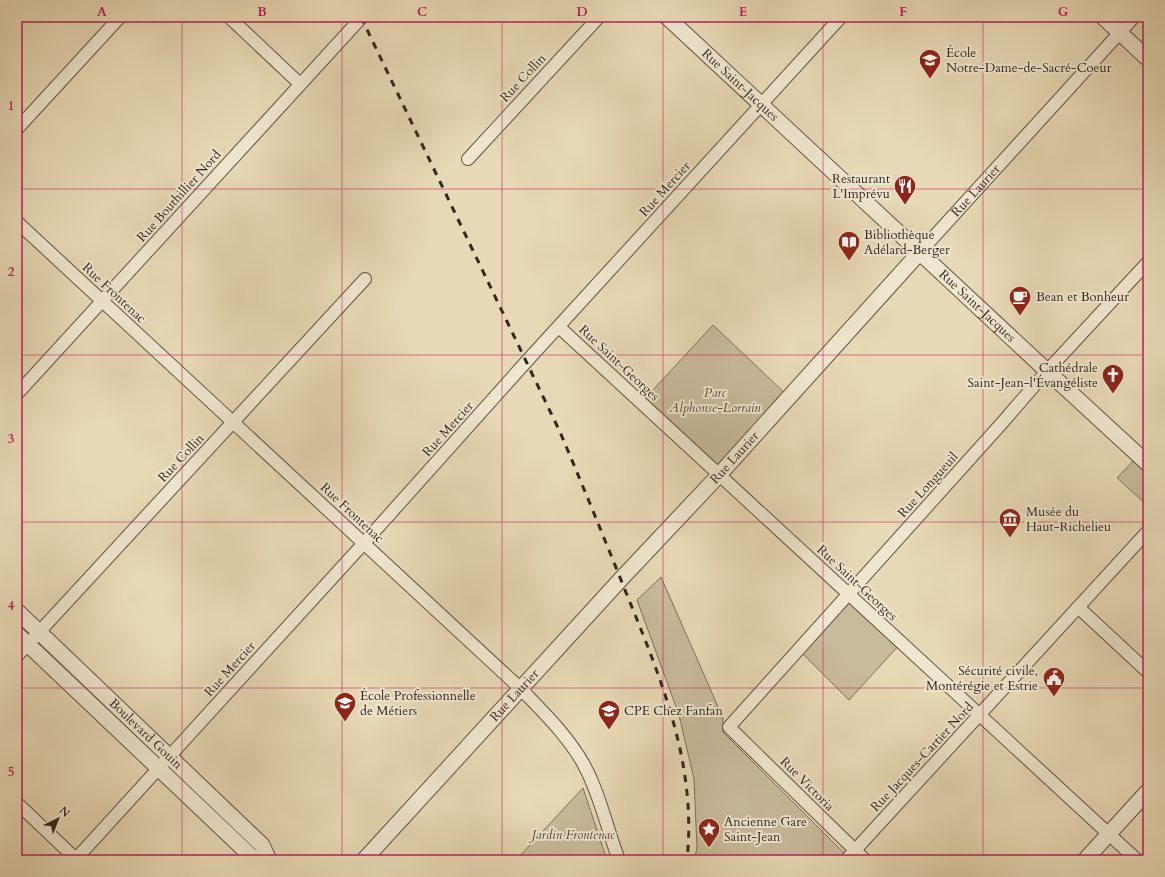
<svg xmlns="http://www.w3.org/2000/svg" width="1165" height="877" font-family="Cardo,serif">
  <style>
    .green { fill: #c8bb9c; stroke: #7d705e }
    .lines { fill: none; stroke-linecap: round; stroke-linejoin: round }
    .minor-casing { stroke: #5f5346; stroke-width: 14 }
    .tertiary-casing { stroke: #5f5346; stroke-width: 17 }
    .minor { stroke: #efe6cf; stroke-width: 12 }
    .tertiary { stroke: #efe6cf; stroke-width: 15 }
    .rail { stroke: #322621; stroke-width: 3; stroke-dasharray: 7 7; stroke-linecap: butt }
    .grid { fill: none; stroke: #c2185b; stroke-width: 1; stroke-opacity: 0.55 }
    .labels { text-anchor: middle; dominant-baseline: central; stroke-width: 4; stroke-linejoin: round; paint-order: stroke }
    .poi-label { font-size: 13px; fill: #322621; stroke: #efe6cf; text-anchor: start }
    .street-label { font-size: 13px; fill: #322621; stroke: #efe6cf }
    .park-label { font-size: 13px; font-style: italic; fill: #584b40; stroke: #efe6cf }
    .neatline { fill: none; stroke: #c2185b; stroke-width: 1.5 }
    .grid-label { font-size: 13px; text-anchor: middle; font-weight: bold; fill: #c2185b }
  </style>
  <rect width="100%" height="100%" fill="#e7d9b5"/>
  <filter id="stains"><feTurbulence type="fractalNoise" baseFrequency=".005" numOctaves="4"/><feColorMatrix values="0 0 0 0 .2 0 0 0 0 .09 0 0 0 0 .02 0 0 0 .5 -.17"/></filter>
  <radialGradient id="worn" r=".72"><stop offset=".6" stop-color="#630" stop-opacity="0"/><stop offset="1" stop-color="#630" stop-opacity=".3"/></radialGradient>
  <path class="green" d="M713 325 789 397 719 475 641 403Z
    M1136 458 1148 469V506L1117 478Z
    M661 577 723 718V732L844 853 837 860H694L697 848 694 779 679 715 637 600Z
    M848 594 901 643 849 700 798 649Z
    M583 788 607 860H516Z"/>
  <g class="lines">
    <g class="minor-casing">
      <g id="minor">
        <path d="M229 17 300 84"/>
        <path d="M17 129 120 17"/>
        <path d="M468 159 599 17"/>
        <path d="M17 222 521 689C544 713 568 736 584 765 600 794 607 829 619 860"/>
        <path id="s1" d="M920 252 1134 17"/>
        <path d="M559 327 1137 860"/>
        <path d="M17 394 362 17"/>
        <path d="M1078 607 1148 672"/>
        <path d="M17 656 365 279"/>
        <path d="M17 803 76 859"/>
        <path d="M75 860 364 543 526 362 841 17"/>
        <path d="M846 860 1148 531"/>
        <path d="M865 860 729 727 1002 423 1047 371 1148 262"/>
      </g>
    </g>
    <g class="tertiary-casing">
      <g id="tertiary">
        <path id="s2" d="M667 17 1047 371 1148 464"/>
        <path d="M1103 17 1148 59"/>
        <path id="s3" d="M17 611 262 845 269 860"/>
        <path d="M17 634 251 856 258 860"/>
        <path id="s4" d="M364 860 621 579 719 475 920 252"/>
        <path d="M1085 860 1148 791"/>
      </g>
    </g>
    <use href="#minor" class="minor"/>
    <use href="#tertiary" class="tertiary"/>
    <path class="rail" d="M361 17 560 432C583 486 605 540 627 595 662 681 697 765 687 860"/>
  </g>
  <path class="grid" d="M182 17V860M342 17V860M502 17V860M663 17V860M823 17V860M983 17V860M17 189H1148M17 355H1148M17 522H1148M17 688H1148"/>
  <defs>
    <g id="school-pin" transform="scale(1.15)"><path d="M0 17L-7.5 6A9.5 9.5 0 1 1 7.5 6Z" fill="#8f2418" stroke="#efe6cf"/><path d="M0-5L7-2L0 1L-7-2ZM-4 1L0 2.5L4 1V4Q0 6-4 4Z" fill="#fff"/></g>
    <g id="restaurant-pin" transform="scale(1.15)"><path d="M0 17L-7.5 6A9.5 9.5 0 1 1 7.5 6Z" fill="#8f2418" stroke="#efe6cf"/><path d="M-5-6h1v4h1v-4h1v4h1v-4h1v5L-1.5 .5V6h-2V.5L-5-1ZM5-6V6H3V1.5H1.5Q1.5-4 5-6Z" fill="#fff"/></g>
    <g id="library-pin" transform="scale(1.15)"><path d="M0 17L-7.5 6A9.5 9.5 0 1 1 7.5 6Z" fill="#8f2418" stroke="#efe6cf"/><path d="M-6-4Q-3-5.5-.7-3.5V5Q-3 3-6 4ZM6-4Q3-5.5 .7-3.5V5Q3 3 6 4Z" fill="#fff"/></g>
    <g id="cafe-pin" transform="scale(1.15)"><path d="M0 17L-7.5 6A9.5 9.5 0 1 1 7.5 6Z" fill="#8f2418" stroke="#efe6cf"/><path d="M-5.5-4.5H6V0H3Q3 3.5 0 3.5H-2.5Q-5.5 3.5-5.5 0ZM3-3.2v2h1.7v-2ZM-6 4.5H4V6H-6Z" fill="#fff"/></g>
    <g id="church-pin" transform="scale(1.15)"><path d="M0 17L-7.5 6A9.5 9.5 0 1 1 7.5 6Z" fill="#8f2418" stroke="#efe6cf"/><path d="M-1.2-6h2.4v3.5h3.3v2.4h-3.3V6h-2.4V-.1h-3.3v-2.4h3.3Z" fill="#fff"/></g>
    <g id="museum-pin" transform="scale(1.15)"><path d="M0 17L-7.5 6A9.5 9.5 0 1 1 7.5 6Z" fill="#8f2418" stroke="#efe6cf"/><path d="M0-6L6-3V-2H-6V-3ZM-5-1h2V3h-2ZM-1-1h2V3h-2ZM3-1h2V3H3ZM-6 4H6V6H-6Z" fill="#fff"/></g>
    <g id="civic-pin" transform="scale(1.15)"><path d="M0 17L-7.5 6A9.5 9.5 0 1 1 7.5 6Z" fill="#8f2418" stroke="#efe6cf"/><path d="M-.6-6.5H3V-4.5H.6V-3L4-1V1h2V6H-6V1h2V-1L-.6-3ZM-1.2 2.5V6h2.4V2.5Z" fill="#fff"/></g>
    <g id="sight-pin" transform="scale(1.15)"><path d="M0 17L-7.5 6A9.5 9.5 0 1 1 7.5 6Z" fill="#8f2418" stroke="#efe6cf"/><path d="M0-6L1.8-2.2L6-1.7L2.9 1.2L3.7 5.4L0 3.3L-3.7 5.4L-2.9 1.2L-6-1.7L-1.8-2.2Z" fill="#fff"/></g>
  </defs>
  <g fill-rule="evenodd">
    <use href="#school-pin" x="930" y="60"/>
    <use href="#restaurant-pin" x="905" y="186"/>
    <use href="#library-pin" x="849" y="242"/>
    <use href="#cafe-pin" x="1020" y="297"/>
    <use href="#church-pin" x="1113" y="375"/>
    <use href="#museum-pin" x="1010" y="519"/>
    <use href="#civic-pin" x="1054" y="678"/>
    <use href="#school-pin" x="345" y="703"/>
    <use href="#school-pin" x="609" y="711"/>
    <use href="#sight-pin" x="709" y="829"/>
  </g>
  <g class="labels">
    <g class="poi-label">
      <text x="946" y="53">École<tspan x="946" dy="15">Notre-Dame-de-Sacré-Coeur</tspan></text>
      <text x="890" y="179" text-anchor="end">Restaurant<tspan x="890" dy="15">L'Imprévu</tspan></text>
      <text x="864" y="235">Bibliothèque<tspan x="864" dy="15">Adélard-Berger</tspan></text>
      <text x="1036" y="297">Bean et Bonheur</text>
      <text x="1098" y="368" text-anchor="end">Cathédrale<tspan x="1098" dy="15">Saint-Jean-l'Évangéliste</tspan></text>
      <text x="1026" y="512">Musée du<tspan x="1026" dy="15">Haut-Richelieu</tspan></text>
      <text x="1038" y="671" text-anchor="end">Sécurité civile,<tspan x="1038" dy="15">Montérégie et Estrie</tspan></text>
      <text x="360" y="696">École Professionnelle<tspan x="360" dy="15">de Métiers</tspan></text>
      <text x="624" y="711">CPE Chez Fanfan</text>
      <text x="724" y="822">Ancienne Gare<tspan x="724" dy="15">Saint-Jean</tspan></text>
    </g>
    <g class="street-label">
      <text transform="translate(523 78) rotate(-47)">Rue Collin</text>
      <text stroke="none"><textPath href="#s2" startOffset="100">Rue Saint-Jacques</textPath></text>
      <text transform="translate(665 189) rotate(-48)">Rue Mercier</text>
      <text stroke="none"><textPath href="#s1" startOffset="83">Rue Laurier</textPath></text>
      <text transform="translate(179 196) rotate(-48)">Rue Bouthillier Nord</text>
      <text transform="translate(114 293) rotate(43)">Rue Frontenac</text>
      <text stroke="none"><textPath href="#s2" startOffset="424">Rue Saint-Jacques</textPath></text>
      <text transform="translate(619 363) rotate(43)">Rue Saint-Georges</text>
      <text transform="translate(448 429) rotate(-48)">Rue Mercier</text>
      <text stroke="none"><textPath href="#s4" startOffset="547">Rue Laurier</textPath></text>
      <text transform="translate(181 458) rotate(-47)">Rue Collin</text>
      <text transform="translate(928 485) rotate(-48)">Rue Longueuil</text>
      <text transform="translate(352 513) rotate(43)">Rue Frontenac</text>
      <text transform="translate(857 583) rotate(43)">Rue Saint-Georges</text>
      <text transform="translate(230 669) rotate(-48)">Rue Mercier</text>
      <text stroke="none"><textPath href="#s4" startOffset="223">Rue Laurier</textPath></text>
      <text stroke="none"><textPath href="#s3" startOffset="178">Boulevard Gouin</textPath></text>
      <text transform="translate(922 757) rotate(-47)">Rue Jacques-Cartier Nord</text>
      <text transform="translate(807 784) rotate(45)">Rue Victoria</text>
    </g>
    <g class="park-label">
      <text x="715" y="393">Parc<tspan x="715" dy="15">Alphonse-Lorrain</tspan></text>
      <text x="573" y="835">Jardin Frontenac</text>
    </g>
  </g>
  <rect width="1165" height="877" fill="none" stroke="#e7d9b5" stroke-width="44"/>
  <g transform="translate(58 819) rotate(43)" stroke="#efe6cf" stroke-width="3" paint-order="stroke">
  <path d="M0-3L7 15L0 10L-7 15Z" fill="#322621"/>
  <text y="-6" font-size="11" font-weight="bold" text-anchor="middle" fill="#322621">N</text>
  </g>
  <rect x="22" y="22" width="1121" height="833" class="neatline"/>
  <g class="grid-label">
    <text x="102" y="16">A</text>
    <text x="262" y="16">B</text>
    <text x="422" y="16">C</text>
    <text x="582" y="16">D</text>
    <text x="743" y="16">E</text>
    <text x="903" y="16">F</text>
    <text x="1063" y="16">G</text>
    <text x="11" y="110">1</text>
    <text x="11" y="276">2</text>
    <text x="11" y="443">3</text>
    <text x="11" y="610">4</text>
    <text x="11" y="776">5</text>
  </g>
  <rect width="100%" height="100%" filter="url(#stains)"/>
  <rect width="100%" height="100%" fill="url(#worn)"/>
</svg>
